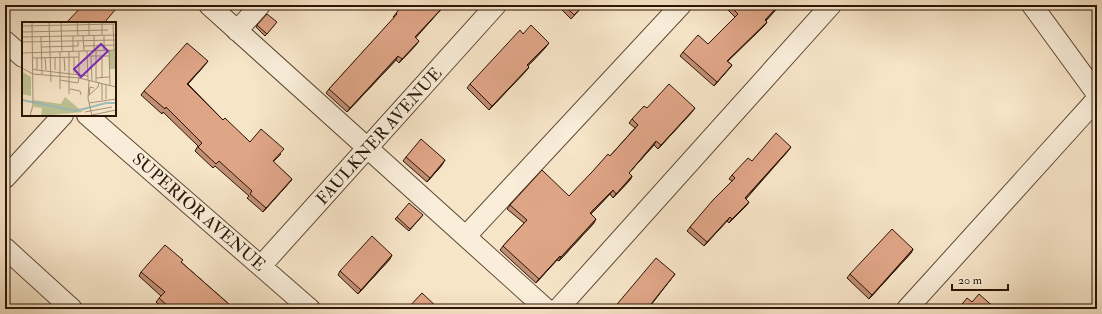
<svg xmlns="http://www.w3.org/2000/svg" width="1102" height="314" font-family="'IM FELL Double Pica',serif">
  <style>
    .lines { fill: none; stroke-linecap: round; stroke-linejoin: round }
    .minor-casing { stroke: #5f4936; stroke-width: 22 }
    .minor { stroke: #faeedb; stroke-width: 20 }
    .wall { fill: #c08e74; stroke: #2c1506 }
    .shaded-wall { fill: #9c745e; stroke: #2c1506 }
    .building { fill: #dfa587; stroke: #2c1506 }
    .labels { text-anchor: middle; dominant-baseline: central; stroke-width: 4; stroke-linejoin: round; paint-order: stroke }
    .street-label { font-size: 17px; fill: #2c1506; stroke: #faeedb }
    .inset-river { fill: none; stroke: #9ebebc; stroke-width: 2 }
    .inset-road { fill: none; stroke: #a6927a; stroke-width: 1 }
    .view { fill: #7b2cbf; fill-opacity: 0.15; stroke: #7b2cbf; stroke-width: 2 }
    .inset-edge { fill: none; stroke: #2c1506; stroke-width: 2 }
  </style>
  <rect width="100%" height="100%" fill="#f7e5c8"/>
  <filter id="stains"><feTurbulence type="fractalNoise" baseFrequency=".005" numOctaves="4"/><feColorMatrix values="0 0 0 0 .2 0 0 0 0 .09 0 0 0 0 .02 0 0 0 .5 -.17"/></filter>
  <radialGradient id="worn" r=".72"><stop offset=".6" stop-color="#630" stop-opacity="0"/><stop offset="1" stop-color="#630" stop-opacity=".3"/></radialGradient>
  <g class="lines">
    <g class="minor-casing">
      <path id="minor" d="M209 5 546 309
        M1032 5 1097 94
        M237 31 260 5
        M5 41 23 57
        M87 115 310 309
        M5 178 63 115
        M466 236 681 5
        M5 248 72 309
        M261 266 496 5
        M558 309 831 5
        M907 309 1097 99"/>
    </g>
    <use href="#minor" class="minor"/>
  </g>
  <path class="wall" d="M403 5H450L447 9 444 6 415 38 416 45 399 63 396 60 347 112 326 93 329 89 394 18 393 17Z
    M557 5H584L571 19Z
    M728 5H780L766 21 767 22 764 26 727 61 732 65 714 86 680 56 683 52 708 44 735 17 726 8Z
    M275 24 265 36 256 27 257 25Z
    M523 34 546 47 528 66 529 67 526 71 489 110 467 88 470 84Z
    M204 66 188 84 223 120 250 142 281 154 273 162 292 179 289 183 263 212 247 198 249 196 215 166 213 168 195 151 198 146 163 112 162 114 141 95 144 91Z
    M647 108 692 112 658 149 654 145 629 173 632 176 630 180 613 198 610 194 591 214 594 223 559 261 557 260 536 283 500 250 503 246 524 223 507 209 510 205 569 196 610 156 635 128 629 123 632 119Z
    M788 151 746 199 749 202 746 206 729 223 727 221 704 246 687 231 690 227 732 181 729 179 732 175 752 161Z
    M406 157 442 165 427 182 403 161Z
    M423 215 409 231 395 219 397 217Z
    M913 249 911 253 869 299 847 278 850 274Z
    M390 259 358 294 338 275 340 271Z
    M181 262 230 305 227 309H164L156 302 161 296 139 276 141 272Z"/>
  <path class="shaded-wall" d="M445 5 412 42 415 37Z
    M779 5H780L762 24 765 20Z
    M767 22 764 26 724 65 727 61Z
    M419 41 416 45 399 63 402 59Z
    M549 43 546 47 525 69 527 65Z
    M398 56 396 60 347 112 350 108Z
    M208 61 204 66 184 88 187 84Z
    M732 65 729 69 714 86 717 82Z
    M529 67 526 71 489 110 492 106Z
    M695 108 692 112 658 149 661 145Z
    M656 141 654 145 626 176 629 173Z
    M791 147 788 151 742 202 745 198Z
    M445 160 442 165 427 182 430 178Z
    M632 176 630 180 613 198 616 194Z
    M292 179 289 183 263 212 266 208Z
    M613 190 610 194 588 217 590 213Z
    M749 202 746 206 729 223 732 219Z
    M730 217 727 221 704 246 707 242Z
    M596 219 594 223 559 261 561 257Z
    M913 249 911 253 869 299 872 295Z
    M392 255 390 259 358 294 361 290Z
    M560 256 557 260 536 283 539 279Z
    M675 274 648 309H647Z"/>
  <path class="building" d="M83 5H110L115 10 104 23H66Z
    M403 5H445L415 37 419 41 402 59 398 56 350 108 329 89 397 14 396 13Z
    M564 5H584L574 15Z
    M729 5H779L765 20 767 22 727 61 732 65 717 82 683 52 698 35 708 44 738 14Z
    M267 14 277 22 267 34 257 25Z
    M531 25 549 43 527 65 529 67 492 106 470 84 520 30 523 34Z
    M187 43 208 61 187 84 223 120 225 118 250 142 261 129 284 149 273 161 292 179 266 208 250 194 252 191 219 161 216 164 198 147 202 143 166 107 165 109 144 91Z
    M669 84 695 108 661 145 656 141 629 173 632 176 616 194 613 190 590 213 596 219 561 257 560 256 539 279 503 246 527 220 510 205 542 170 569 196 592 172 608 154 610 156 638 125 632 119 644 106 647 108Z
    M776 133 791 147 745 198 749 202 732 219 730 217 707 242 690 227 713 200 735 178 732 175 748 158 752 161Z
    M421 139 445 160 430 178 406 157Z
    M409 203 423 215 410 229 397 217Z
    M892 229 913 249 872 295 850 274Z
    M372 236 392 255 361 290 340 271Z
    M165 245 183 260 181 262 230 305 226 309H171L159 298 165 292 141 272Z
    M656 258 675 274 647 309H613Z
    M422 293 439 309H407Z
    M979 294 996 309H958L967 298 972 302Z"/>
  <g class="labels">
    <g class="street-label">
      <text transform="translate(379 136) rotate(-48)">FAULKNER AVENUE</text>
      <text transform="translate(199 212) rotate(41)">SUPERIOR AVENUE</text>
    </g>
  </g>
  <g transform="translate(22 22)">
    <rect width="94" height="94" fill="#f7e5c8"/>
    <path d="M94 28V47H87V29ZM0 50 9 55V74L0 72Z" fill="#bec495"/>
    <path d="M43 75 61 90 19 94 20 86 12 85V78L39 82Z" fill="#bec495"/>
    <path class="inset-river" d="M0 78 54 89 84 81H94"/>
    <path class="inset-road" d="M27 0 29 60M39 0 40 30M55 0 56 14M67 0V14M80 0V13M91 2 92 28M0 4 94 2M0 10 86 8M51 14V29M61 14 62 29M72 14V29M82 14V29M0 15 94 13M19 15 20 53M0 20 94 18M62 24 94 23M19 25 56 24V19M65 29 66 58M74 29V60M87 29 88 63M38 30V67M57 30V57M0 31 94 28M66 34H87M69 34 70 59M80 34V56M23 35 24 48M33 35V48M42 35 43 49M52 35V51M11 36 57 35M0 46 11 52 57 56 94 65M11 47 15 48V36M15 48 66 54M74 56 87 55M38 58 56 61 57 56M67 58 66 76 70 94M80 61V78M48 67 58 69 59 73M47 72V30M67 73 68 65 72 66M66 74 76 65 77 60M84 77V63M67 81 94 77M63 90 90 85M70 93 94 88M8 94 11 83 10 0"/>
    <path class="view" d="M79 22 86 29 59 55 52 47Z"/>
    <rect width="94" height="94" class="inset-edge"/>
  </g>
  <rect width="1102" height="314" fill="none" stroke="#f7e5c8" stroke-width="20"/>
  <rect x="6" y="6" width="1090" height="302" fill="none" stroke="#2c1506" stroke-width="2"/>
  <rect x="10" y="10" width="1082" height="294" fill="none" stroke="#2c1506"/>
  <path d="M952 284v6h56v-6" fill="none" stroke="#2c1506" stroke-width="2"/>
  <text x="958" y="284" font-size="12" fill="#2c1506" stroke="#faeedb" stroke-width="3" paint-order="stroke">20 m</text>
  <rect width="100%" height="100%" filter="url(#stains)"/>
  <rect width="100%" height="100%" fill="url(#worn)"/>
</svg>
